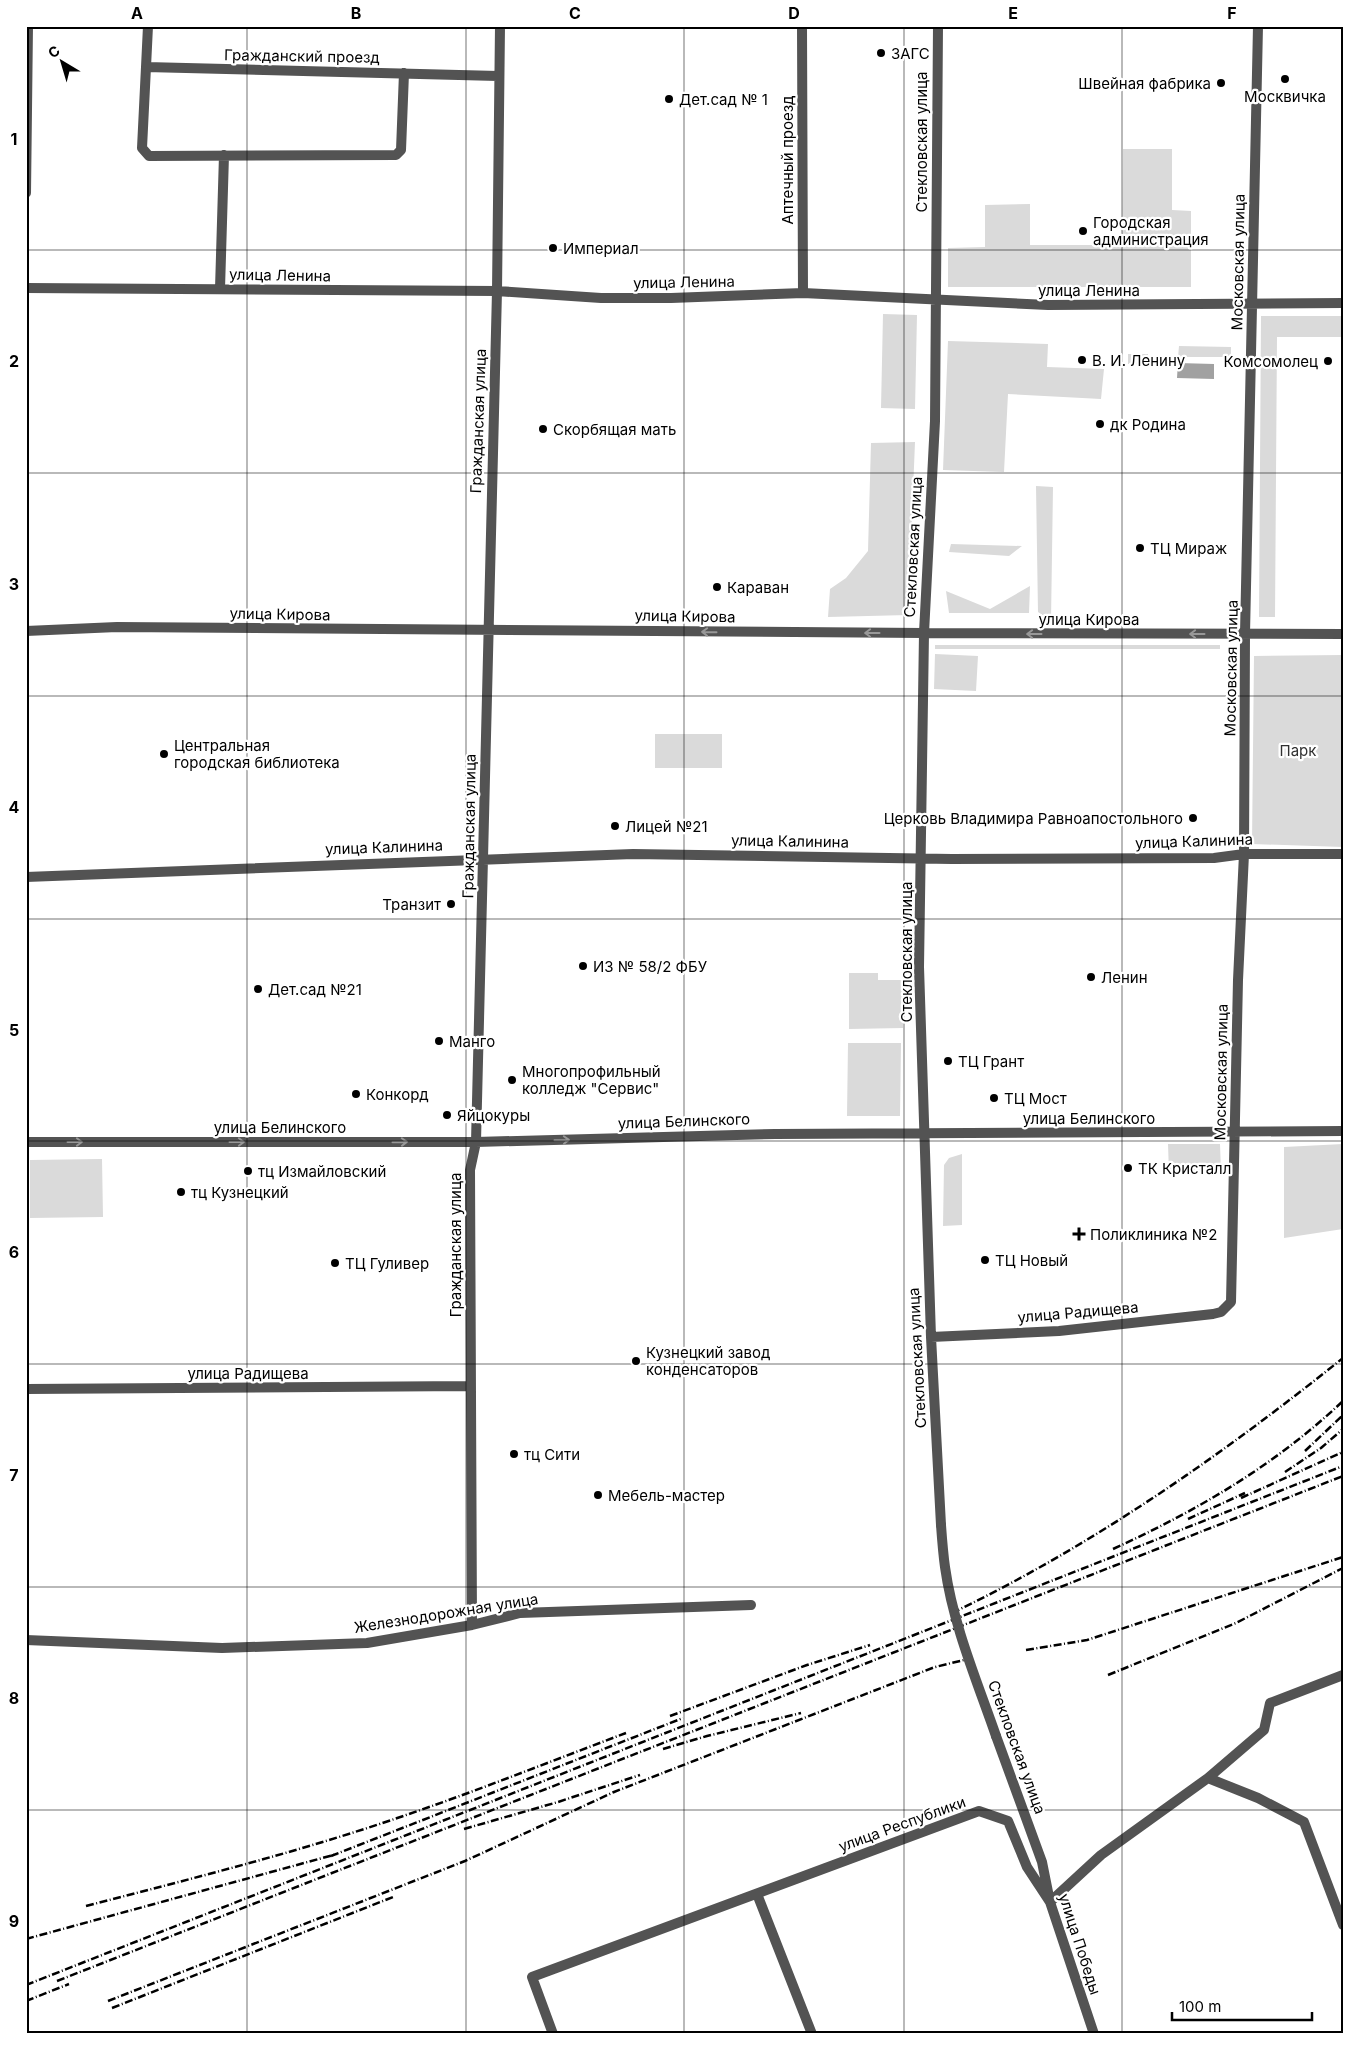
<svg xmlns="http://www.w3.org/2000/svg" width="1369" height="2060" font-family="Inter,sans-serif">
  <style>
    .green { fill: #dadada }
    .water { fill: #a1a1a1 }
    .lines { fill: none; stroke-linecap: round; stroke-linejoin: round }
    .minor { stroke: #535353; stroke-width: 10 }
    .rail { stroke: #000; stroke-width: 2.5; stroke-dasharray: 8 2.5 1 2.5; stroke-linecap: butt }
    .minor-bridge { stroke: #535353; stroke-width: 10 }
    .oneway { stroke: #989898 }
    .grid { fill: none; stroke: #000; stroke-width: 1; stroke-opacity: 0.55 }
    .poi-dot { fill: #000; stroke: #fff; stroke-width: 2 }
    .labels { text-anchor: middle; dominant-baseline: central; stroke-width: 4.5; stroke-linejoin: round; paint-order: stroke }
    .poi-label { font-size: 15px; fill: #000; stroke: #fff; text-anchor: start }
    .street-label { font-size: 15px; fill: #000; stroke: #fff }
    .park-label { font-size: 15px; fill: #313131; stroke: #fff }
    .neatline { fill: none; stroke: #000; stroke-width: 2 }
    .grid-label { font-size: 16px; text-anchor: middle; font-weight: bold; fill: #000 }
  </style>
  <rect width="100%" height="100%" fill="#fff"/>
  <path class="green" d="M1123 149H1172V210L1191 211V287H948V248L985 247V205L1030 204V245H1122Z
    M883 314 917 315 915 409 881 408Z
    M1261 316H1343V337H1277L1275 617H1259Z
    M948 341 1048 344 1047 367 1104 369 1101 399 1008 394 1004 472 943 470Z
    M1179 346 1231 347V357H1178Z
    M1128 354H1148V365L1128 364Z
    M915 442 908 615 828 617 830 589 846 578 868 551 871 443Z
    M1036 486 1053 487 1051 621 1038 612Z
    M951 544 1022 546 1009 556 949 552Z
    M1030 586 1029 613H949L946 591 990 609Z
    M935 645H1220V649H935Z
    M935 654 978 656 976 691 934 689Z
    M1343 655V847L1252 844 1254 656Z
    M655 734H722V768H655Z
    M849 973H878V980H903V1028L849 1029Z
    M848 1043H901L900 1116H847Z
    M1168 1144H1220L1221 1172 1169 1173Z
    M1343 1144V1229L1284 1238V1147Z
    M962 1154V1225L943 1226 944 1165 949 1158Z
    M102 1159 103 1217 30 1218V1160Z"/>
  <path class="water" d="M1178 363 1214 364V379L1177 378Z"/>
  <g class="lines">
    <path class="minor" d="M148 26 146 67 498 76
      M802 26 803 293
      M938 26 935 421 924 633 919 967 931 1337 941 1525
      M146 67 142 148 149 156 396 155 401 150 404 73
      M26 193 28 26
      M26 288 497 291 601 298H671L803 293 1048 305 1343 303
      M220 289 224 155
      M26 631 117 627 924 633 1343 634
      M26 877 633 854 952 859 1214 858 1244 854H1343
      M26 1142H476L775 1134 1343 1131
      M931 1337 1059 1331 1213 1314 1221 1312 1231 1302 1238 980 1244 854 1245 634 1258 26
      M26 1389 470 1386
      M472 1625 470 1170 476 1142 497 291 500 26
      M26 1640 222 1648 367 1643 472 1625 520 1613 751 1605
      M996 1736 1042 1862 1050 1902 1094 2034
      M1208 1778 1258 1798 1304 1822 1343 1925
      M757 1894 812 2034
      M553 2034 532 1977 979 1811 1008 1821 1027 1867 1050 1902 1101 1855 1208 1778 1264 1730 1270 1703 1343 1675"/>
    <path class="rail" d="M1305 1451 1343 1415
      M1285 1472 1321 1448 1343 1429
      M1241 1498 1343 1452
      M1188 1519 1245 1493
      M1113 1549C1198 1510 1274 1466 1343 1401
      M952 1613C1092 1546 1222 1455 1343 1358
      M1026 1650 1087 1640 1343 1557
      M1108 1675 1236 1623 1343 1568
      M670 1716 807 1665 870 1645
      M663 1749 707 1736 801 1713
      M464 1829 558 1802 640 1775
      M331 1856 683 1718
      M86 1906C194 1878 303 1851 409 1814 482 1789 554 1760 626 1733
      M26 1939 337 1854
      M57 1981 1343 1476
      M26 1985 1343 1466
      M26 2001 69 1984
      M108 2001 465 1861 614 1792 935 1667 964 1660
      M112 2008 393 1897"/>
    <path class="minor-bridge" d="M941 1525C942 1539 943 1553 945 1567 953 1625 977 1681 996 1736"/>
  </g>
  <defs><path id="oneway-shaft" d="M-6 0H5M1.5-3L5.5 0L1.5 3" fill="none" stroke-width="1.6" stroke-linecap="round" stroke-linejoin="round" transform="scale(1.25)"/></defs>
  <g class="oneway">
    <use href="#oneway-shaft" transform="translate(709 632) rotate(-179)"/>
    <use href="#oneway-shaft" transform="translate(872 633) rotate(-180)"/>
    <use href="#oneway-shaft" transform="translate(1034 634) rotate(-180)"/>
    <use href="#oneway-shaft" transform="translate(1197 634) rotate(-180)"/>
    <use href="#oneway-shaft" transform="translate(562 1140) rotate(-1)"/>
    <use href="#oneway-shaft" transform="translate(75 1142)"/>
    <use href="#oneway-shaft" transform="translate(237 1142)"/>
    <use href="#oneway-shaft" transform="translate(400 1142) rotate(-1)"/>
  </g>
  <path class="grid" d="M247 26V2034M466 26V2034M684 26V2034M904 26V2034M1122 26V2034M26 250H1343M26 473H1343M26 696H1343M26 919H1343M26 1141H1343M26 1364H1343M26 1587H1343M26 1810H1343"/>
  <g class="poi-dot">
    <circle cx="881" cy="53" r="5"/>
    <circle cx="1285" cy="79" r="5"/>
    <circle cx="1221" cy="83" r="5"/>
    <circle cx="669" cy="99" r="5"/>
    <circle cx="1083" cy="231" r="5"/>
    <circle cx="553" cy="248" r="5"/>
    <circle cx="1082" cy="360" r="5"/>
    <circle cx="1328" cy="361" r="5"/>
    <circle cx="1100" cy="424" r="5"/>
    <circle cx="543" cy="429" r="5"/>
    <circle cx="1140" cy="548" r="5"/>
    <circle cx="717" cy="587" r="5"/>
    <circle cx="164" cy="754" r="5"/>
    <circle cx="1193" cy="818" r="5"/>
    <circle cx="615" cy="826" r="5"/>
    <circle cx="451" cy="904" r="5"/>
    <circle cx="583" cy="966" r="5"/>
    <circle cx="1091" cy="977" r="5"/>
    <circle cx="258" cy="989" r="5"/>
    <circle cx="439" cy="1041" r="5"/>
    <circle cx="948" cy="1061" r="5"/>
    <circle cx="512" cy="1080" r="5"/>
    <circle cx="356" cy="1094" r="5"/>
    <circle cx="994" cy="1098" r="5"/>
    <circle cx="447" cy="1115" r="5"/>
    <circle cx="1128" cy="1168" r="5"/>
    <circle cx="248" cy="1171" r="5"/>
    <circle cx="181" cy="1192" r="5"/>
    <path d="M1076.5 1226.5h5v5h5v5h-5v5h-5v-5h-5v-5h5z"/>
    <circle cx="985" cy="1260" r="5"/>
    <circle cx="335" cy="1263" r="5"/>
    <circle cx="636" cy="1361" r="5"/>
    <circle cx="514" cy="1454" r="5"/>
    <circle cx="598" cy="1495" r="5"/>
  </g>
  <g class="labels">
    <g class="poi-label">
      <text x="891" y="53">ЗАГС</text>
      <text x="1211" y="83" text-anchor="end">Швейная фабрика</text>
      <text x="1285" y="96" text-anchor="middle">Москвичка</text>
      <text x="679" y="99">Дет.сад № 1</text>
      <text x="1093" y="222">Городская<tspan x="1093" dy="17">администрация</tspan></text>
      <text x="563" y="248">Империал</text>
      <text x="1092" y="360">В. И. Ленину</text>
      <text x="1318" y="361" text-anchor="end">Комсомолец</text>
      <text x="1110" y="424">дк Родина</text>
      <text x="553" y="429">Скорбящая мать</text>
      <text x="1150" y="548">ТЦ Мираж</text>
      <text x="727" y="587">Караван</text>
      <text x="174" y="745">Центральная<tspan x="174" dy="17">городская библиотека</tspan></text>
      <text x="1183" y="818" text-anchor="end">Церковь Владимира Равноапостольного</text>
      <text x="625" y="826">Лицей №21</text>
      <text x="441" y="904" text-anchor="end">Транзит</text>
      <text x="593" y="966">ИЗ № 58/2 ФБУ</text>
      <text x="1101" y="977">Ленин</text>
      <text x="268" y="989">Дет.сад №21</text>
      <text x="449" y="1041">Манго</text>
      <text x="958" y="1061">ТЦ Грант</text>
      <text x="522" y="1071">Многопрофильный<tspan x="522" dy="17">колледж "Сервис"</tspan></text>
      <text x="366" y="1094">Конкорд</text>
      <text x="1004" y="1098">ТЦ Мост</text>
      <text x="457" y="1115">Яйцокуры</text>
      <text x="1138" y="1168">ТК Кристалл</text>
      <text x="258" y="1171">тц Измайловский</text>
      <text x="191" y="1192">тц Кузнецкий</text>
      <text x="1090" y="1234">Поликлиника №2</text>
      <text x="995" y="1260">ТЦ Новый</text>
      <text x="345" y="1263">ТЦ Гуливер</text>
      <text x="646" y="1352">Кузнецкий завод<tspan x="646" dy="17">конденсаторов</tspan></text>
      <text x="524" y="1454">тц Сити</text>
      <text x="608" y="1495">Мебель-мастер</text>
    </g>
    <g class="street-label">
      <text transform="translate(302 56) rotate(1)">Гражданский проезд</text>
      <text transform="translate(921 142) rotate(-90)">Стекловская улица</text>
      <text transform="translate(787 160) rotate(-90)">Аптечный проезд</text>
      <text transform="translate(1238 262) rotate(-89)">Московская улица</text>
      <text transform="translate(280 275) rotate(1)">улица Ленина</text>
      <text transform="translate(684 282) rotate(-1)">улица Ленина</text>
      <text x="1089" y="290">улица Ленина</text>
      <text transform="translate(478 421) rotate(-88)">Гражданская улица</text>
      <text transform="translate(913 547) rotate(-87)">Стекловская улица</text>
      <text transform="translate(280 614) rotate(1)">улица Кирова</text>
      <text transform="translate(685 616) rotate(1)">улица Кирова</text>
      <text x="1089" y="619">улица Кирова</text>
      <text transform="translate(1231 668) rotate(-89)">Московская улица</text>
      <text transform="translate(469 826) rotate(-89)">Гражданская улица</text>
      <text transform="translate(790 841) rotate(1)">улица Калинина</text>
      <text transform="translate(1194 841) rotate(-2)">улица Калинина</text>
      <text transform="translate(384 847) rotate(-2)">улица Калинина</text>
      <text transform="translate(906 952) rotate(-90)">Стекловская улица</text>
      <text transform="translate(1221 1072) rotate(-89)">Московская улица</text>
      <text x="1089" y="1118">улица Белинского</text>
      <text transform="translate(684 1121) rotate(-2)">улица Белинского</text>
      <text x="280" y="1127">улица Белинского</text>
      <text transform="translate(455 1245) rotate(-90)">Гражданская улица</text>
      <text transform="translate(1078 1312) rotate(-5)">улица Радищева</text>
      <text transform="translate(917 1358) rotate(-93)">Стекловская улица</text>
      <text x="248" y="1373">улица Радищева</text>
      <text transform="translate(446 1613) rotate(-9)">Железнодорожная улица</text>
      <text transform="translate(1017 1747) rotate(70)">Стекловская улица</text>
      <text transform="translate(902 1824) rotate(-20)">улица Республики</text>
      <text transform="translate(1080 1944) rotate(72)">улица Победы</text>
    </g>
    <g class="park-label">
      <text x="1298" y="750">Парк</text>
    </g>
  </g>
  <rect width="1369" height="2060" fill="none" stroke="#ffffff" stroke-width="55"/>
  <g transform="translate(62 62) rotate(322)" stroke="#ffffff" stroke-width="4" paint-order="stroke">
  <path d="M0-4L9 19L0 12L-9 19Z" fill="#000000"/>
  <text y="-8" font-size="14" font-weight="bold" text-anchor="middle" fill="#000000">С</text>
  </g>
  <path d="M1172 2012v8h140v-8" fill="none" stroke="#000000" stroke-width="2.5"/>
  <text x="1179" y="2012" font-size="15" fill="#000000" stroke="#ffffff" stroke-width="4" paint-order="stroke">100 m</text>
  <rect x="28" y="28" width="1314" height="2004" class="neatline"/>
  <g class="grid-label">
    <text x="137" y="19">A</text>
    <text x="356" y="19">B</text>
    <text x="575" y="19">C</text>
    <text x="794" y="19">D</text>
    <text x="1013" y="19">E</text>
    <text x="1232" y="19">F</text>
    <text x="14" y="145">1</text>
    <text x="14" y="367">2</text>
    <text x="14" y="590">3</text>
    <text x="14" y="813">4</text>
    <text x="14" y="1036">5</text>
    <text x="14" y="1258">6</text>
    <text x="14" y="1481">7</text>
    <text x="14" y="1704">8</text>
    <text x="14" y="1927">9</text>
  </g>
</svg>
